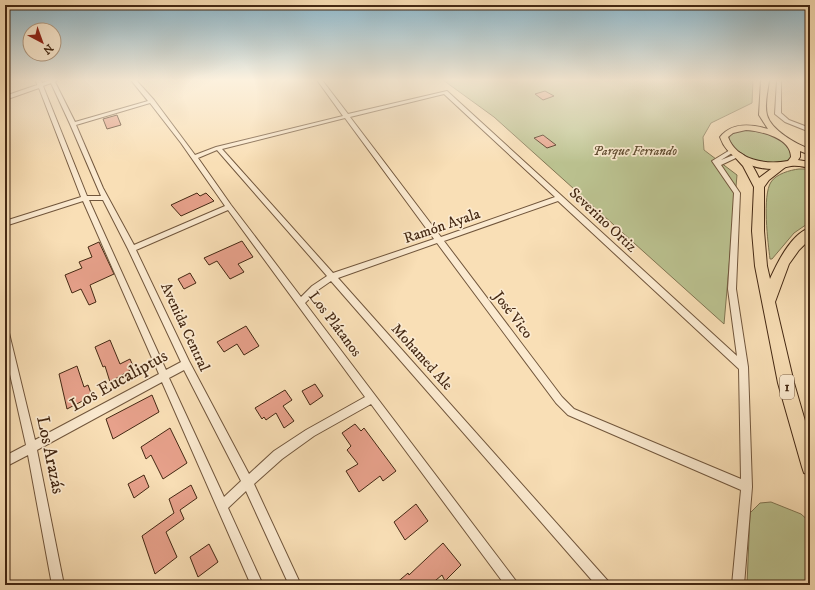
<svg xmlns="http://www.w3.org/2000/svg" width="815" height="590" font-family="'IM FELL DW Pica',serif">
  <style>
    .green { fill: #bbc290; stroke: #807552 }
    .building { fill: #e7a18b; stroke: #442813 }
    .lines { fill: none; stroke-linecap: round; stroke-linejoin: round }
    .minor-casing { stroke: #71563c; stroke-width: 2 }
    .primary-casing { stroke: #442813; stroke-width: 2 }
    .trunk-casing { stroke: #442813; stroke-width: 2 }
    .minor { fill: #fbead0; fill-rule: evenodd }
    .primary { fill: #f9dfb6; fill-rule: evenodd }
    .trunk { fill: #f9dfb6; fill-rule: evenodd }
    .labels { text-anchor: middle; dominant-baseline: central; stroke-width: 3.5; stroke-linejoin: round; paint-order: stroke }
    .far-park-label { font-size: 13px; font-style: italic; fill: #624e32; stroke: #fbead0 }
    .shield { fill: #fbead0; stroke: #7b624c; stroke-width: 1 }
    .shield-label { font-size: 14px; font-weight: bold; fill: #442813 }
    .street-label { font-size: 15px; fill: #442813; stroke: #fbead0 }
    .near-street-label { font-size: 18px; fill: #442813; stroke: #fbead0 }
  </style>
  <rect width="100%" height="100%" fill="#f9dfb6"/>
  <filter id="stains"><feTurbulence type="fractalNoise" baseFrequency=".005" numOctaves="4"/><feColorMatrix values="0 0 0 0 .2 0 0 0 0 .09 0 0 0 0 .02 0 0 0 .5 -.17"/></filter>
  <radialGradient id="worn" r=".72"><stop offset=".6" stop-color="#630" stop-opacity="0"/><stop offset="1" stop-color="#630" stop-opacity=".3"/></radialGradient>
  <path class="green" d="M443 80H753L752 103 711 123 703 137 704 150 737 175 724 324 494 117Z
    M741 130C761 130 778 136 792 149L791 158C778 169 747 162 736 150 733 147 731 143 729 139L730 135Z
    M799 169H810V222L794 233 772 259H770C768 243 762 196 771 182 776 174 790 170 799 169Z
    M771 502 801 514 810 522V585H747L750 513 760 503Z"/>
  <path class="building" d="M545 91 554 96 543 100 535 94Z
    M117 115 121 125 107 129 103 119Z
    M543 135 556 145 547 148 534 138Z
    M197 193 200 196 206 193 214 201 181 216 171 205Z
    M242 241 253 257 238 264 244 272 230 279 217 261 209 265 204 258Z
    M99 242 114 274 90 285 96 302 89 305 81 289 72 293 65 275 82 268 79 262 92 257 88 247Z
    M190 273 196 283 184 289 178 279Z
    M246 326 259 346 244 355 237 344 224 352 217 342Z
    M110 340 120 364 130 359 134 368 110 382 105 366 103 367 95 347Z
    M77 366 84 387 88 385 92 396 67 409 59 374Z
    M315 384 323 396 310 405 302 391Z
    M285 390 292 400 283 406 294 421 284 428 276 413 266 420 264 417 262 419 255 408Z
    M152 395 159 412 113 439 106 419Z
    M355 424 361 431 364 428 396 471 383 481 380 476 359 492 346 471 358 464 347 450 351 446 342 433Z
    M170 428 187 463 163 479 151 455 146 459 141 447Z
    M144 475 149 487 134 498 128 484Z
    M191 485 197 498 180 510 184 519 166 532 177 557 155 574 142 536 174 513 169 499Z
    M416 504 428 521 405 540 394 522Z
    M443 543 461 565 445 581 442 575 430 585H394L408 573 409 575Z
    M209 544 218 562 198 577 190 557Z"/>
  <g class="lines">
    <g class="minor-casing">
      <path id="minor" d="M36 80H41L42 83 50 80H57L55 82 75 122 148 101 131 80H136L154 100 195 155 216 147 343 116 317 80H322L348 114 447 91 737 356 728 289 734 193 712 161 730 150 732 149 735 151 721 160 736 154H740V156L721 165 740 193 736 289 748 367 752 487 744 585H732L741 490 568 415 556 403 437 243 338 278 608 581 610 585H596L331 281 318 290 305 303 516 581 518 585H505L371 404 314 436 282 459 254 484 301 585H289L246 491 228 508 263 585H251L162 382 37 450 64 585H52L28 455 5 467V456L26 445 5 352V329L8 330 9 333 35 440 159 374 83 201 5 226V221L81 197 39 88 5 100V96L37 85ZM51 83 70 124 101 196H87L43 86ZM444 94 555 197 441 237 350 117ZM150 103 181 143 225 206 134 245 103 188 76 125ZM345 118 434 239 333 273 222 149ZM217 150 327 276 312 286 301 297 231 205 198 158ZM89 200H103L128 249 181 362 166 370ZM558 201 739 369 741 479 574 409 562 397 444 241ZM228 210 365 397 306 430 274 451 249 474 189 361 136 250ZM184 370 241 481 224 497 169 378Z
        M777 80H781V113L789 120 810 128V132L785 122 775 114Z"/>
    </g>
    <g class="primary-casing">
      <path id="primary" d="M761 80H769C768 91 764 104 767 115 771 130 796 144 810 149V155L800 151V157L798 160 810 162V168C804 167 798 165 791 166 785 167 779 169 773 169 751 169 727 158 720 137 732 122 751 124 768 129L759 115ZM746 130C761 131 791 138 791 157L788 161C767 165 737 161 728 137L733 133Z"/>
    </g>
    <g class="trunk-casing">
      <path id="trunk" d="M738 152C748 155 755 170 759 178L779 163H787L788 165 769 180 764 187V231L767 266 770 279C777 263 792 233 810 228V239L799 250 789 264 775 302 794 383 810 438V475L804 473 802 467 778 383 755 266 752 231 754 187 743 166 733 155Z"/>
    </g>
    <use href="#minor" class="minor"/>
    <use href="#primary" class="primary"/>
    <use href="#trunk" class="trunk"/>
  </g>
  <linearGradient id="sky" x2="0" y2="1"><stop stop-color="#8bb8ce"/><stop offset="0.49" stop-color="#fcf1de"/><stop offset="1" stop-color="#fcf1de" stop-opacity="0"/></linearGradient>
  <rect width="815" height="163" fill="url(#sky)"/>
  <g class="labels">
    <g class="far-park-label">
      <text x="635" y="151">Parque Ferrando</text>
    </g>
    <rect class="shield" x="780" y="375" width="14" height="24" rx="3"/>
    <g class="shield-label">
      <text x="787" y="387">1</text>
    </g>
    <g class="street-label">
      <text transform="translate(603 220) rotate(43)">Severino Ortiz</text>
      <text transform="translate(442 226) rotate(-19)">Ramón Ayala</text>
      <text transform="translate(513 315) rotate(53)">José Vico</text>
      <text transform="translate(335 324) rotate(53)">Los Plátanos</text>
      <text transform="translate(185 327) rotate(65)">Avenida Central</text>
      <text transform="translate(422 357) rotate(48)">Mohamed Ale</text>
    </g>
    <g class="near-street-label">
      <text transform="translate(119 381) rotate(-29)">Los Eucaliptus</text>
      <text transform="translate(50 455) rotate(78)">Los Arazás</text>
    </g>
  </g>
  <rect width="815" height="590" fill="none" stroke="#f9dfb6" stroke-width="20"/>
  <rect x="6" y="6" width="803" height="578" fill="none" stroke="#442813" stroke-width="2"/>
  <rect x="10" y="10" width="795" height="570" fill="none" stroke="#442813"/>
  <g transform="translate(42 42) rotate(139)"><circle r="19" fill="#fbead0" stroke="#b29c84"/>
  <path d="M0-3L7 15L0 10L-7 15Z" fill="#8f2418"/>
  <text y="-6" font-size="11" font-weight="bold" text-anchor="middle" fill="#442813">N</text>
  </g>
  <rect width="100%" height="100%" filter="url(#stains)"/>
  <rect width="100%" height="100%" fill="url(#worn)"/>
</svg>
